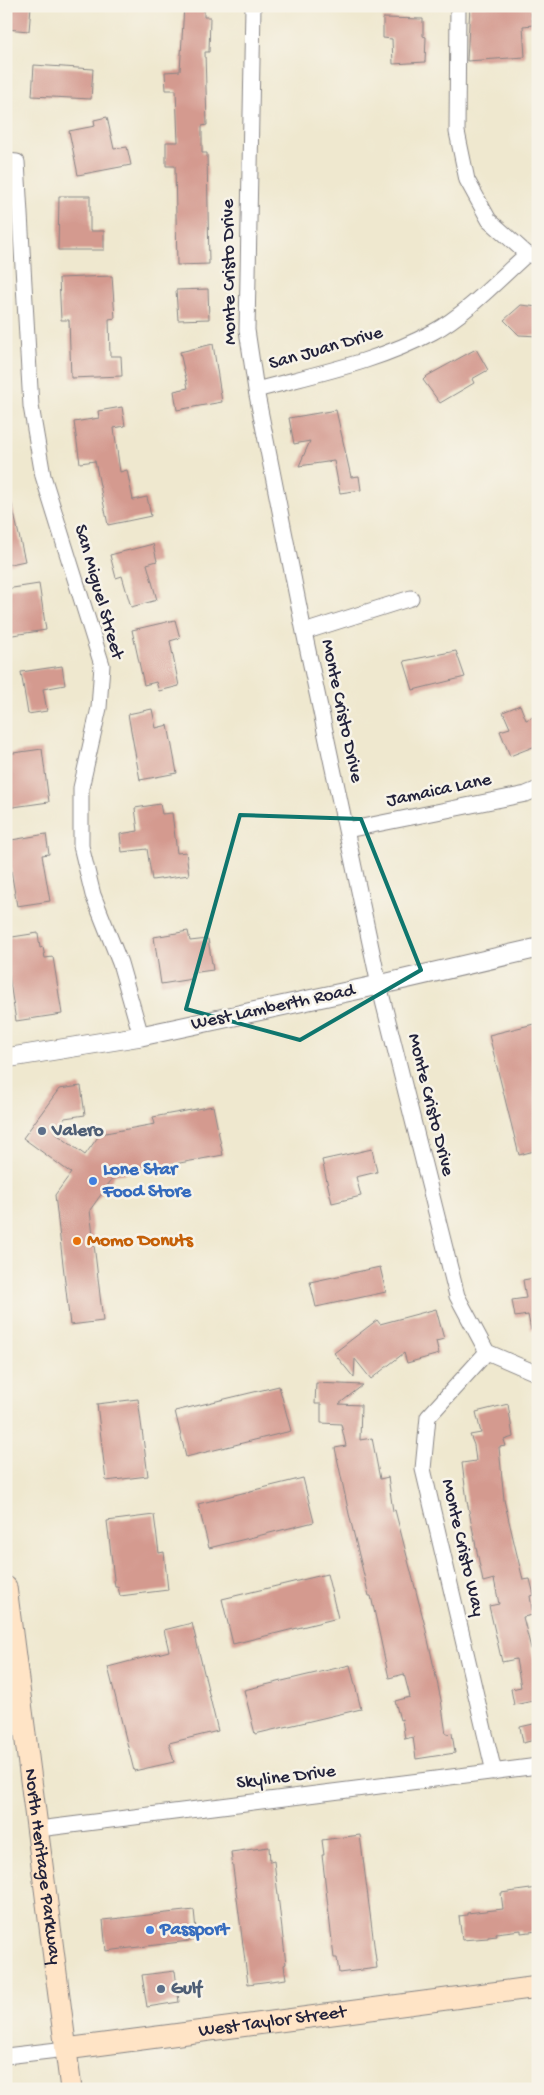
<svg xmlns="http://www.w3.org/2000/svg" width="544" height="2095" font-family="'Gochi Hand',sans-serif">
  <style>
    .building { fill: #d49a8f }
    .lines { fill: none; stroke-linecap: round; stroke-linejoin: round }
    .minor-casing { stroke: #888585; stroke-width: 17 }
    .tertiary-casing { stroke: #888585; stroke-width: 21 }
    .secondary-casing { stroke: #888585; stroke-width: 23 }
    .minor { stroke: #fff; stroke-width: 15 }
    .tertiary { stroke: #fff; stroke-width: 19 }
    .secondary { stroke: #ffe4c6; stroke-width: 21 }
    .marked { fill: none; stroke: #0f766e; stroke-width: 4; stroke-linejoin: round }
    .service-dot { fill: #5c6f8a; stroke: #f7f3e8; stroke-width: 2 }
    .shop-dot { fill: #3f7fe0; stroke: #f7f3e8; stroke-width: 2 }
    .food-dot { fill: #e8710a; stroke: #f7f3e8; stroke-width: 2 }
    .labels { text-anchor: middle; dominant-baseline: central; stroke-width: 5; stroke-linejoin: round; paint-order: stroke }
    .street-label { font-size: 19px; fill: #22223b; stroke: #f7f3e8 }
    .service-label { font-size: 19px; font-weight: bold; fill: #4e5e75; stroke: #f7f3e8; text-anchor: start }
    .shop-label { font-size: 19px; font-weight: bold; fill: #366cbe; stroke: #f7f3e8; text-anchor: start }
    .food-label { font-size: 19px; font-weight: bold; fill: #c56008; stroke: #f7f3e8; text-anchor: start }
  </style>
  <rect width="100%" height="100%" fill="#f7f3e8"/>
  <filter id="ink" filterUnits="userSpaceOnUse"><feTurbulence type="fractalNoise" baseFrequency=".02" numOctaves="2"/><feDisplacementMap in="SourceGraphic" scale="10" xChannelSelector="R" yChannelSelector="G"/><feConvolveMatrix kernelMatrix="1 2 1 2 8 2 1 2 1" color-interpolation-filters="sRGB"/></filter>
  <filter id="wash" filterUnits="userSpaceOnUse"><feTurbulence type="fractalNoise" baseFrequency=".0096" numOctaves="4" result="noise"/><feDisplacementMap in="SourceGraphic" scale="20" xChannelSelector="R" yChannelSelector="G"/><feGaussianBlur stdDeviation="1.12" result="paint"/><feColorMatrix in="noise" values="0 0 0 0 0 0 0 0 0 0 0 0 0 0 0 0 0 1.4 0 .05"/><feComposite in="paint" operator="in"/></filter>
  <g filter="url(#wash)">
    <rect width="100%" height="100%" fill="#efe8cf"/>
    <g id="blocks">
      <path class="building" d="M6 6H31L29 31 6 29Z
        M184 6H204V17H210L209 52H205L207 125 202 126V153H207L209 264 177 265 175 166H166V142H178L176 90H166L165 72 180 71Z
        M470 6H530L533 25 523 26 525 57 467 61Z
        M383 18 423 19V36L426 37 425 62 393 64 392 39 383 38Z
        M34 65 93 69 91 99 32 96Z
        M107 117 114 149 127 147 131 165 78 175 69 131 95 126 94 120Z
        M59 196H90V231H104V250H58Z
        M112 276 115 318 109 319 110 356H121L122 376 71 378 69 320H61L59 278Z
        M208 289 209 319 178 320 176 290Z
        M521 305 538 307V336L519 335 504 320Z
        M213 344 222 402 177 410 174 391 188 388 180 352Z
        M476 349 488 370 472 379 474 383 440 403 423 380 427 376Z
        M122 407 125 426 114 428 120 472 127 470 133 500 147 497 151 516 108 525 95 461 80 463 74 422 99 418 98 411Z
        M336 410 351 477 359 476 361 490 340 493 334 461 299 466 310 441 294 444 289 418Z
        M6 501H11L25 561 6 565Z
        M153 544 157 561 147 564 157 600 131 607 122 576 116 578 110 555Z
        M39 584 46 630 6 636V589Z
        M175 620 180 638 170 641 179 686 159 691 156 682 144 685 132 630Z
        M456 651 465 677 413 690 404 661Z
        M62 666 65 685 43 689 47 711 28 714 21 672Z
        M520 705 526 720 538 715V745L510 756 500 731 510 728 503 712Z
        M152 709 156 728 168 725 177 773 140 780 128 714Z
        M42 749 49 802 6 808V754Z
        M160 804 162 814 172 813 177 853 186 852 189 875 152 880 147 849 122 852 120 834 138 831 135 808Z
        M46 834 49 854 42 855 50 901 17 906 6 841Z
        M188 931 190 941 208 939 213 970 191 973 192 979 161 984 154 937Z
        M38 933 40 948 43 947 45 958 53 957 62 1014 16 1021 6 957V938Z
        M538 1023V1150L519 1155 489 1035Z
        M81 1086 85 1115 65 1118 54 1132 85 1155 100 1134 155 1124 153 1117 213 1106 223 1155 115 1175 90 1210 103 1321 70 1325 55 1195 71 1173 23 1138 59 1089Z
        M372 1149 377 1172 356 1177 361 1196 332 1203 322 1160Z
        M380 1267 386 1292 316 1307 310 1282Z
        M534 1278 535 1286H538V1330H531L528 1315 515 1317 512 1300 526 1298 523 1280Z
        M436 1309 444 1339 436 1341 439 1354 407 1363 404 1353 371 1379 355 1359 354 1378 334 1353 377 1320 380 1324Z
        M316 1383 363 1385 339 1404 361 1405 360 1440 372 1438 380 1479 388 1477 393 1511 395 1510 425 1626 441 1700 446 1734 452 1733 455 1753 416 1759 413 1737 405 1739 402 1719 400 1720 395 1701 410 1697 404 1674 389 1678 371 1596H369L349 1514 335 1448 346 1446 341 1424 321 1423V1404H315Z
        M279 1386 291 1431 186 1457 175 1411Z
        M138 1399 148 1476 106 1481 97 1404Z
        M508 1404 513 1437 504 1440 506 1446 499 1447 504 1500 523 1580 530 1579 534 1595 530 1596 533 1615 523 1617 535 1664H538V1700L514 1705 511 1689 521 1687 516 1659 502 1662 489 1606 499 1604 494 1579 483 1582 467 1501 462 1463 476 1461 474 1445 470 1435 481 1433 476 1412Z
        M303 1478 314 1522 209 1548 198 1504Z
        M154 1515 159 1553 164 1552 168 1590 120 1596 118 1587H115L107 1521Z
        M327 1574 338 1618 233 1644 222 1599Z
        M192 1623 218 1731 169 1743 174 1762 134 1771 108 1667 169 1651 164 1630Z
        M350 1665 361 1709 255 1734 244 1690Z
        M538 1723V1739L523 1743 520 1727Z
        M360 1835 377 1968 339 1973 337 1958H334L322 1855H324L322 1840Z
        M269 1847 270 1862 274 1861 286 1964 284 1965 286 1979 248 1984 231 1852Z
        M538 1888V1931L521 1933V1930L496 1933 497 1936 488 1937V1938L462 1940 459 1916 467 1915V1913L503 1909 501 1893Z
        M194 1910 197 1940 106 1951 103 1920Z
        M175 1971 179 2002 147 2007 142 1975Z"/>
    </g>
  </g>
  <g filter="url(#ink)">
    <use href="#blocks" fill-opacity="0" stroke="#888585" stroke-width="1"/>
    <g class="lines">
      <g class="minor-casing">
        <path id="minor" d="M253 6 247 330 256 390 304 632 379 985 457 1296 487 1352 538 1374
          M458 6 457 132 467 180 489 220 527 254 538 257
          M6 161 17 162 31 406 43 476 102 665 99 708 81 788V846L93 895 120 963 141 1036
          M256 390C315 374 378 362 433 332 465 315 499 279 527 254
          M304 632 411 598
          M347 830 526 794 538 789
          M487 1352 428 1417 423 1469 494 1772
          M39 1829 538 1766
          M6 2056 66 2049"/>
      </g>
      <g class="tertiary-casing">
        <path id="tertiary" d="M6 1058 141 1036 379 985 538 948"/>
      </g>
      <g class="secondary-casing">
        <g id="secondary">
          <path id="s1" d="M6 1587 71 2089"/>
          <path id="s2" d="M66 2049 538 1987"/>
        </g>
      </g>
      <use href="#minor" class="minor"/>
      <use href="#tertiary" class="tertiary"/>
      <use href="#secondary" class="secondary"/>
    </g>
  </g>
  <path class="marked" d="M240 815 361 819 421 970 300 1040 186 1009Z"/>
  <g class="service-dot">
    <circle cx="42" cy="1131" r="5"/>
    <circle cx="161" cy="1989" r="5"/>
  </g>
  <g class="shop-dot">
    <circle cx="93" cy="1181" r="5"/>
    <circle cx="150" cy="1930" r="5"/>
  </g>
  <circle class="food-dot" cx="77" cy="1241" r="5"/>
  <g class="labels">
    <g class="street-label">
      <text transform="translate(230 272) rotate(-91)">Monte Cristo Drive</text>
      <text transform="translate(326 349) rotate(-16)">San Juan Drive</text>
      <text transform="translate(98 592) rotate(74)">San Miguel Street</text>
      <text transform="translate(341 711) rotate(78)">Monte Cristo Drive</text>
      <text transform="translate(439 791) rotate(-12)">Jamaica Lane</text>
      <text transform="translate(273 1008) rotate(-12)">West Lamberth Road</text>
      <text transform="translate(430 1105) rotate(76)">Monte Cristo Drive</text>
      <text transform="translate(462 1548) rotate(77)">Monte Cristo Way</text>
      <text transform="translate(286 1778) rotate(-7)">Skyline Drive</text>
      <text stroke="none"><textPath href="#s1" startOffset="282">North Heritage Parkway</textPath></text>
      <text stroke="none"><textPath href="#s2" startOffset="208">West Taylor Street</textPath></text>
    </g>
    <g class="service-label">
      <text x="52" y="1131">Valero</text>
      <text x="171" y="1989">Gulf</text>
    </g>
    <g class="shop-label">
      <text x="103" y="1170">Lone Star<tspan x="103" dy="22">Food Store</tspan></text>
      <text x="160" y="1930">Passport</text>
    </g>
    <g class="food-label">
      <text x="87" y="1241">Momo Donuts</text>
    </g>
  </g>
  <rect width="544" height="2095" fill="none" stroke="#f7f3e8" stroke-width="25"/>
</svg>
